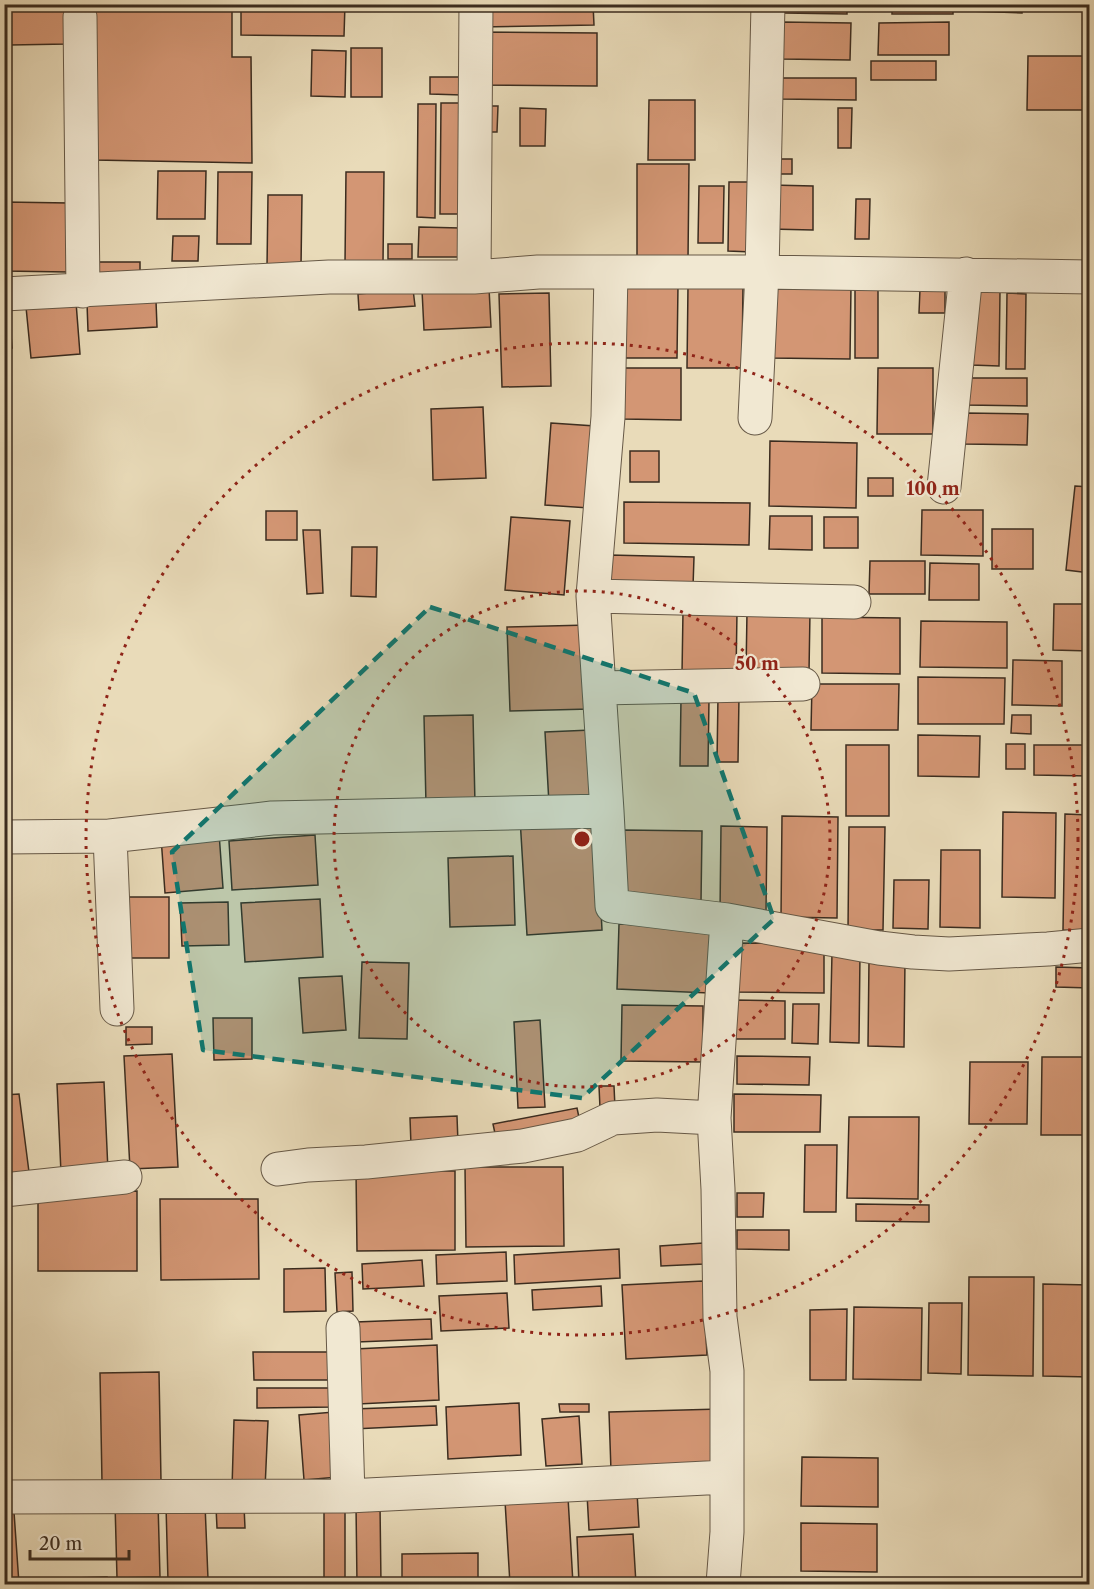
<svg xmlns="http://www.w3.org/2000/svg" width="1094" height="1589" font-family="'Libre Caslon Text',serif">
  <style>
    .building { fill: #d39674; stroke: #3b2c1f; stroke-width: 1.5 }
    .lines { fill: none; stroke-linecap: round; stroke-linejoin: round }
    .minor-casing { stroke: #665846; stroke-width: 35 }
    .minor { stroke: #f1e8d2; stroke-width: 33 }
    .marked { fill: #0f766e; fill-opacity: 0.2; stroke: #0f766e; stroke-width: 4.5; stroke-dasharray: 12 8; stroke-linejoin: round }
    .ring { fill: none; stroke: #8f2418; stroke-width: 3; stroke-dasharray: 3 6 }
    .centre { fill: #8f2418; stroke: #f1e8d2; stroke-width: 3 }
    .ring-label { font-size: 18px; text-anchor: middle; font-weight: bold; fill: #8f2418; stroke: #f1e8d2; stroke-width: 4.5; stroke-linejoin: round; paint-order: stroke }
  </style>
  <rect width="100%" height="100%" fill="#e9dbb9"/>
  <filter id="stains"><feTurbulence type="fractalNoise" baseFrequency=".00333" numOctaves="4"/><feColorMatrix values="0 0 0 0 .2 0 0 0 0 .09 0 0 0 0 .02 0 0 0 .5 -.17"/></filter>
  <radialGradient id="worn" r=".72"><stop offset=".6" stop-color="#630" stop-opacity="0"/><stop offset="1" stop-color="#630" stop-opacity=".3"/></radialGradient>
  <path class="building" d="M10 4H67V44L10 45Z
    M91 4H232V57H251L252 163 94 160Z
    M241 4H345L344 36 241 35Z
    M479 4H593L594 25 480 27Z
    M784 4H847V14L784 13Z
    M892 4H953V14H892Z
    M969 4H1022V13L969 11Z
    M782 22 851 23 850 60 782 59Z
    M949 22V55H878L879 23Z
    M474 32 597 33V86L473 85Z
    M351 48H382V97H351Z
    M312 50 346 51 345 97 311 96Z
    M1028 56H1090V110H1027Z
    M871 61H936V80H871Z
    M430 77H463L462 95 430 94Z
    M781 78H856V100L780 99Z
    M649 100H695V160H648Z
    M441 103H463L461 214H440Z
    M418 104H436L435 218 417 217Z
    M485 106H498L497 132H485Z
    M520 108 546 109 545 146H520Z
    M838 108H852L851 148H838Z
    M776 159H792V174H776Z
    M637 164H689L688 260 637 259Z
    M158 171H206L205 219H157Z
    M218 172H252L251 244H217Z
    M346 172H384L383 263H345Z
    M729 182H753L752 252 728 251Z
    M771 185 813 186V230L770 229Z
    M699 186H724L723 243H698Z
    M268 195H302L301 267H267Z
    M856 199H870L869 239H855Z
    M4 202 69 203 68 272 4 271Z
    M419 227 460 228V257H418Z
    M173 236H199L198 261H172Z
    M388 244H412V259H388Z
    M99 262H140V281H99Z
    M622 285H678L677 358H621Z
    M771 285 851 286 850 359 770 358Z
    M688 286H743L742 368H687Z
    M489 288 491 327 424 330 422 290Z
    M413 289 415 306 359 310 358 294Z
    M855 289H878V358H855Z
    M920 289 945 290V313H919Z
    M972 291H1000L999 366 971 365Z
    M549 293 551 386 502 387 499 294Z
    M1007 293 1026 294 1025 369H1006Z
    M156 301 157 327 88 331 87 303Z
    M76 302 80 354 31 358 26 307Z
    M4 309H9L12 348H4Z
    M4 355H6L9 418H4Z
    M624 368H681V420L623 419Z
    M878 368H933V434H877Z
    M965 378H1027V406L965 405Z
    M483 407 486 478 433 480 431 409Z
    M965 413 1028 414 1027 445 965 444Z
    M551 423 595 426 589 508 545 505Z
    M770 441 857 443 856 508 769 506Z
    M630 451H659V482H630Z
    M868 478H893V496H868Z
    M1075 486 1090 487V573L1066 570Z
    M624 502 750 503 749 545 624 543Z
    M922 510H983V556L921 555Z
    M266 511H297V540H266Z
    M770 516H812V550L769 549Z
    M511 517 570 521 564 595 505 590Z
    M824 517H858V548H824Z
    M992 529H1033V569H992Z
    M303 530H320L323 593 307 594Z
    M352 547H377L376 597 351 596Z
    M609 555 694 557 693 587H609Z
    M870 561H925V594H869Z
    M930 563 979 564V600H929Z
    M1054 604H1090V651L1053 650Z
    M683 611 737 612 736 675 682 674Z
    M747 612H810L809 672H746Z
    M822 617 900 618V674L822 673Z
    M921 621 1007 622V668L920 667Z
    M588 625 590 709 510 711 507 627Z
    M1013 660 1062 661V706L1012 705Z
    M918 677 1005 678 1004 724H918Z
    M812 684H899L898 730H811Z
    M718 696H739L738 762H717Z
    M681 699H709L708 766H680Z
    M473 715 475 804 426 805 424 716Z
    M1012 715H1031V734L1011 733Z
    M591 730 595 801 549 804 545 732Z
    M918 735 980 736 979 777 918 776Z
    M1006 744H1025V769H1006Z
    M846 745H889V816H846Z
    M1034 745H1090V776L1034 775Z
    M1003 812 1056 813 1055 898 1002 897Z
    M596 814 602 930 527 935 520 818Z
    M1065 814 1090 815V931L1063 930Z
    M782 816 838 817 837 918 781 917Z
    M721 826 767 827 766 912H720Z
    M849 827H885L883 930H848Z
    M623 830 702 831 701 902 622 901Z
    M219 833 223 888 165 893 161 837Z
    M315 835 318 885 232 890 229 841Z
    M941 850H980V928L940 927Z
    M513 856 515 925 450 927 448 858Z
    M894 880H929L928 929 893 928Z
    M121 897H169V958H121Z
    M320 899 323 957 245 962 241 903Z
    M228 902 229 945 182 946 180 903Z
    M619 924 711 927 709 993 617 989Z
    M734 943 824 944V993L734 992Z
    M832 953H860L859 1043 830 1042Z
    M869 960H905L904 1047 868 1046Z
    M362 962 409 963 407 1039 359 1038Z
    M1056 967 1090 968V988L1056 987Z
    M342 976 346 1030 303 1033 299 978Z
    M734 1000 785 1001V1039H733Z
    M793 1004H819L818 1044 792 1043Z
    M622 1005 703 1006V1062L621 1061Z
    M213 1018H252V1059L214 1060Z
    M540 1020 545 1107 518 1108 514 1022Z
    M126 1027H152V1044L126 1045Z
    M172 1054 178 1167 130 1169 124 1056Z
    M737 1056 810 1057 809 1085 737 1084Z
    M1042 1057H1090V1135H1041Z
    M970 1062H1028L1027 1124H969Z
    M104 1082 108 1171 61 1173 57 1084Z
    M599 1086H614L615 1108H600Z
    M19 1094 29 1172 4 1175V1095Z
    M734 1094 821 1095 820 1132H734Z
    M577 1108 581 1127 497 1143 493 1124Z
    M457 1116 458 1143 411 1145 410 1118Z
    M849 1117H919L918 1199 847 1198Z
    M805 1145H837L836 1212H804Z
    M465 1167H563L564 1246 466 1247Z
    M356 1171H455V1250L357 1251Z
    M137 1191V1271H38V1192Z
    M737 1193H764L763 1217H737Z
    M160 1199H258L259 1279 161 1280Z
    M856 1204 929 1205V1222L856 1221Z
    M737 1230H789V1250L737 1249Z
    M703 1243 704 1264 661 1266 660 1246Z
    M619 1249 620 1278 515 1284 514 1255Z
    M506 1252 507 1281 437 1284 436 1255Z
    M422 1260 424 1286 363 1289 362 1264Z
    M325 1268 326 1311 284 1312V1269Z
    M352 1272 353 1311 337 1312 335 1273Z
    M969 1277H1034L1033 1376 968 1375Z
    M703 1281 707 1355 626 1359 622 1285Z
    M1043 1284 1090 1285V1377L1043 1376Z
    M601 1286 602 1306 533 1310 532 1290Z
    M507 1293 509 1328 441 1331 439 1296Z
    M929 1303H962L961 1374 928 1373Z
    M854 1307 922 1308 921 1380 853 1379Z
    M847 1309 846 1380H810V1310Z
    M431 1319 432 1339 357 1342 356 1322Z
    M437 1345 439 1400 358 1404 355 1349Z
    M253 1352H335V1380H254Z
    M159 1372 161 1481 102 1482 100 1373Z
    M257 1388H332L333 1407 257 1408Z
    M519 1403 521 1455 448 1459 446 1407Z
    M559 1404H589V1412H560Z
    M436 1406 437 1425 353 1429V1409Z
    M720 1409 721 1468 611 1471 609 1412Z
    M334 1412 338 1477 304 1480 299 1415Z
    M579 1416 582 1464 546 1466 542 1419Z
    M234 1420 268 1421 265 1489 232 1488Z
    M802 1457 878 1458V1507L801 1506Z
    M637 1492 639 1527 589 1530 587 1494Z
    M568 1497 573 1584H510L505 1501Z
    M158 1502 160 1577 117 1578 115 1503Z
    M205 1504 208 1579 168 1581 166 1505Z
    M356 1505H380L381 1584H357Z
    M244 1506 245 1528H217L216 1507Z
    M324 1507H345V1584H324Z
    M14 1512 19 1584H4V1513Z
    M801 1523 877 1524V1572L801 1571Z
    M633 1534 636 1584H579L577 1537Z
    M478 1553V1584H402V1554Z
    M107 1577V1584H73V1578Z"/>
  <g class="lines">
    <g class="minor-casing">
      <path id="minor" d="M80 17 83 291
        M474 277 476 4
        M4 294 329 277H474L538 272H762L1090 277
        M755 418 762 272 768 4
        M944 487 966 274
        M593 596 854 602
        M600 688 803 684
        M607 811 612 906 727 920 879 948 913 952 949 954 1048 949 1090 945
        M4 837 110 836
        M117 1009 110 836 272 818 607 811 593 596 608 417 611 272
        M278 1169 308 1165 366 1162 523 1146 577 1135 613 1118 657 1115 714 1118
        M4 1190 125 1177
        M343 1328 348 1496
        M4 1497 348 1496 726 1477
        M723 1584 727 1532V1371L720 1317 718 1189 714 1118 727 920"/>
    </g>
    <use href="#minor" class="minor"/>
  </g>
  <path class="marked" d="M430 607 694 693 774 919 582 1098 203 1050 172 852Z"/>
  <g class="ring">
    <circle cx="582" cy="839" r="248"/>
    <circle cx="582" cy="839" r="496"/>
  </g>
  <circle cx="582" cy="839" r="9" class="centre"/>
  <g class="ring-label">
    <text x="933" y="495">100 m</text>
    <text x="757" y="670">50 m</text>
  </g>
  <rect width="1094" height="1589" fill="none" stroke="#e9dbb9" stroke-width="24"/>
  <rect x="6" y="6" width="1082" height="1577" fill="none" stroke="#3b2c1f" stroke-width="3"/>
  <rect x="12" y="12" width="1070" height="1565" fill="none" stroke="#3b2c1f" stroke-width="1.5"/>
  <path d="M30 1550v9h99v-9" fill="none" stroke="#3b2c1f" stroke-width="3"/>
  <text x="39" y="1550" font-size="18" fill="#3b2c1f" stroke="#f1e8d2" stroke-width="4.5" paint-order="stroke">20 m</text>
  <rect width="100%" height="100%" filter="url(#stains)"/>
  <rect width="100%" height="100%" fill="url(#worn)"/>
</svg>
